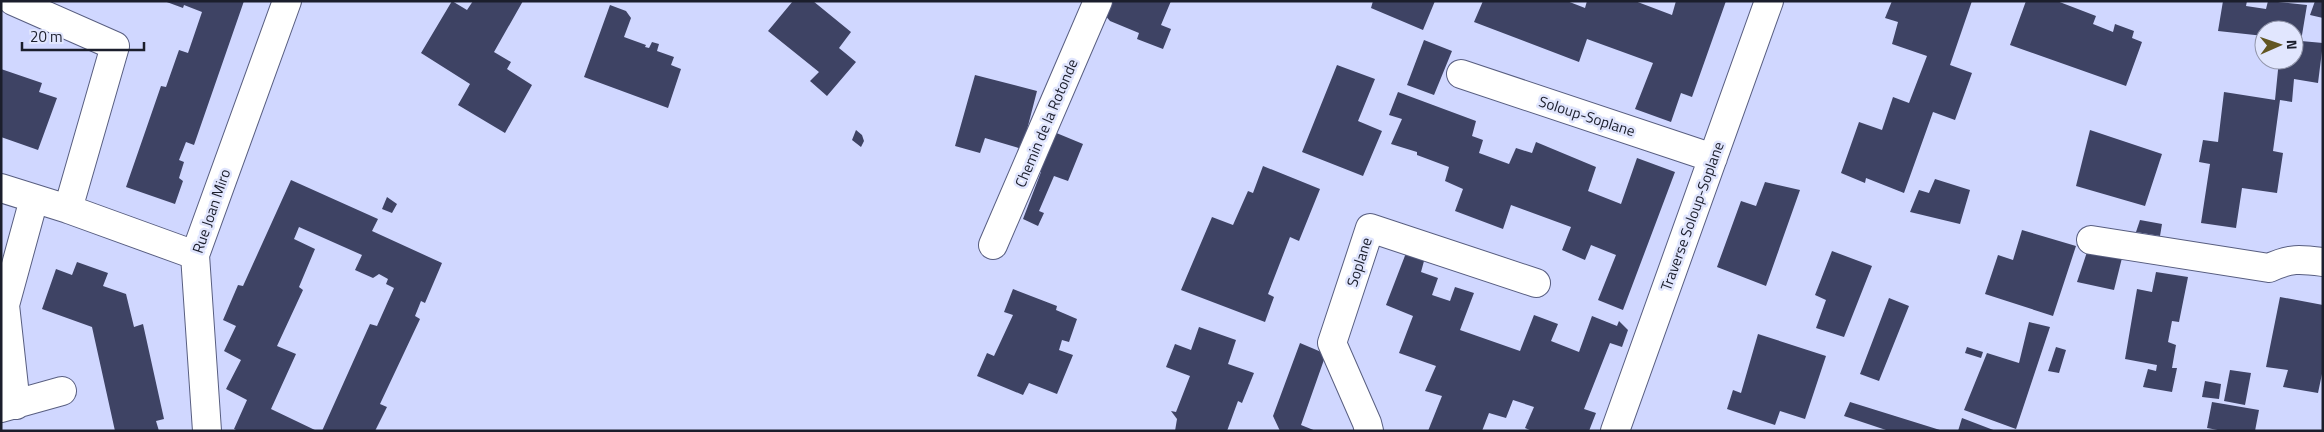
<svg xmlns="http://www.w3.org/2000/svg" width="2324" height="432" font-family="'Titillium Web',sans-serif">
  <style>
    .building { fill: #3e4364 }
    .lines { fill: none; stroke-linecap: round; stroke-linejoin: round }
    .minor-casing { stroke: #585e80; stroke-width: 30 }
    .minor { stroke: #fff; stroke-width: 28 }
    .labels { text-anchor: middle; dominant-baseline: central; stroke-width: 5; stroke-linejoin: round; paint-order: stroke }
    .street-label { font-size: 15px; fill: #1b1e2c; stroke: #e1e6fe }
  </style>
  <rect width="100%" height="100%" fill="#d0d7ff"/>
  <path class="building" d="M164 1H244L194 145 186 142 179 160 184 162 179 178 183 181 175 204 126 187 161 86 166 87 179 50 188 53 202 12 184 5 183 8Z
    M452 1 467 10 473 1H523L494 52 511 62 507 69 532 85 505 133 458 105 470 84 421 53Z
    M793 1H813L851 32 839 48 856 62 827 96 810 81 819 72 768 31Z
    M1108 1H1171L1161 25 1171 29 1163 49 1137 39 1139 33 1110 21 1103 13Z
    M1373 1H1435L1423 30 1371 8Z
    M1483 1H1567L1585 8 1587 1H1635L1672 15 1676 1H1726L1692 97 1681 93 1671 122 1635 109 1653 63 1587 39 1579 62 1474 22Z
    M1892 1H1972L1950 65 1972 73 1955 120 1933 112 1904 193 1866 178 1865 183 1841 173 1859 122 1882 130 1893 97 1909 103 1927 56 1892 44 1898 22 1885 18Z
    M2026 1H2057L2096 16 2093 24 2113 32 2115 24 2134 31 2132 38 2142 42 2126 86 2010 45Z
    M2223 1H2247L2246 6 2266 9 2268 1 2307 5 2301 41 2323 43 2318 83 2294 79 2292 102 2280 100 2273 151 2283 153 2277 193 2242 188 2236 228 2201 223 2210 164 2199 162 2203 140 2218 142 2224 92 2275 100 2279 60H2294V30H2264V36L2218 31Z
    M2315 1H2323V18L2310 15Z
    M610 5 626 11 631 18 624 37 646 45 645 47 649 48 652 42 659 44 657 51 674 57 671 65 681 69 668 108 584 77Z
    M1424 40 1452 51 1434 95 1407 85Z
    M1337 65 1375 79 1358 121 1382 131 1363 176 1302 152Z
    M1 69 42 83 39 92 57 98 38 150 1 137Z
    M975 75 1037 91 1022 149 985 138 980 153 955 146Z
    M1398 92 1476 121 1472 136 1483 140 1479 153 1509 164 1516 148 1532 153 1536 142 1596 167 1588 191 1621 204 1637 158 1675 172 1623 310 1598 300 1616 255 1591 245 1585 260 1562 250 1571 227 1511 205 1503 229 1455 211 1463 189 1445 181 1449 167 1417 155V152L1391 144 1402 119 1389 115Z
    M856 130 862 135 864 141 861 147 852 140Z
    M2090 130 2162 154 2145 206 2076 186Z
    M1054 132 1083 144 1068 181 1054 176 1039 211 1044 213 1038 226 1023 219 1041 172 1038 171Z
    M1263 166 1320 189 1299 241 1290 237 1268 294 1274 297 1265 322 1181 290 1212 217 1233 225 1248 191 1253 193Z
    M1935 179 1970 190 1960 224 1910 212 1919 190 1929 193Z
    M291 180 378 219 372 231 442 263 425 303 421 301 415 316 420 319 380 404 387 407 375 431H322L370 324 377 326 394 288 386 284 388 279 379 274 373 278 355 270 362 255 299 227 294 239 315 249 299 287 303 290 277 346 296 354 271 409 317 431H238L234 429 247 400 226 389 241 360 224 351 236 326 223 320 238 285 243 286Z
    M1765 182 1800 190 1766 286 1717 267 1741 201 1756 206Z
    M387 197 397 204 392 213 382 209Z
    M2140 220 2162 224 2160 236 2136 232Z
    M2022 230 2076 246 2053 316 1985 294 1998 255 2013 260Z
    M2091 240 2125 246 2114 290 2077 282Z
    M1832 251 1872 266 1844 337 1816 328 1826 300 1815 295Z
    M1406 253 1424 261 1421 272 1438 278 1432 295 1450 301 1455 287 1474 293 1460 330 1520 351 1534 315 1558 324 1551 341 1579 352 1592 316 1617 326 1619 321 1628 330 1622 347 1610 343 1584 409 1596 413 1589 431H1532L1525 428 1534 407 1513 400 1506 418 1489 413 1482 431H1428L1442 396 1425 391 1436 366 1399 353 1413 316 1386 305Z
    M77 262 108 273 103 286 126 294 134 327 143 324 164 419 156 421 159 431H115L92 327 42 309 56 269 72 275Z
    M2156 272 2188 277 2179 322 2172 321 2168 342 2176 345 2172 368H2177L2172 392 2143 387 2148 369 2156 371 2157 365 2125 359 2137 289 2152 292Z
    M1013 289 1057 306 1056 310 1077 319 1069 342 1062 340 1059 350 1073 355 1057 394 1029 383 1023 395 977 376 987 353 994 356 1013 315 1004 312Z
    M2280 297 2323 305V369L2318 393 2283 387 2288 370 2266 367Z
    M1889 298 1909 306 1879 381 1860 374Z
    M2029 322 2050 327 2016 429 1964 410 1987 353 2019 363Z
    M1199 327 1236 340 1228 364 1254 373 1242 403 1238 401 1227 431H1175L1177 419 1171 411 1176 412 1190 376 1166 367 1175 344 1191 350Z
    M1758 334 1826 356 1805 419 1780 411 1775 425 1727 409 1733 390 1741 393Z
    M1300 343 1326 354 1301 425 1316 431H1280L1273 416Z
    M1967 347 1983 352 1981 358 1965 353Z
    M2056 347 2066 350 2059 373 2048 371Z
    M2230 370 2251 373 2245 405 2224 401Z
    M2205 381 2221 384 2219 399 2202 397Z
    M1850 402 1940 430V431H1889L1844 416Z
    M2212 402 2259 410 2255 431H2223L2207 428Z
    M1962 418 1996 431H1958Z"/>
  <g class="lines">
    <g class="minor-casing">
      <path id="minor" d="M13 1 115 46 68 209
        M1461 74 1713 158
        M1 188 68 209 195 255
        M2091 240 2269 268C2290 258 2300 259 2323 262
        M993 245 1098 1
        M16 405 5 305 34 199
        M1 408 62 391
        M207 431 195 255 287 1
        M1369 431 1367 423 1332 343 1370 228 1536 283
        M1615 431 1769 1"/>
    </g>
    <use href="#minor" class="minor"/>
  </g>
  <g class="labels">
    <g class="street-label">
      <text transform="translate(1587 116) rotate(18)">Soloup-Soplane</text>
      <text transform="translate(1046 123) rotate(-67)">Chemin de la Rotonde</text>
      <text transform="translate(211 211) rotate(-71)">Rue Joan Miro</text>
      <text transform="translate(1692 216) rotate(-70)">Traverse Soloup-Soplane</text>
      <text transform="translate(1359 262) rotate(-72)">Soplane</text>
    </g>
  </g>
  <rect width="2324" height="432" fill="none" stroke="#1b1e2c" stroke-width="5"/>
  <g transform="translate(2279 45) rotate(88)"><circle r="24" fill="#e1e6fe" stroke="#9296aa"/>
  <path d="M0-4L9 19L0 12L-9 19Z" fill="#625622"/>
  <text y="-8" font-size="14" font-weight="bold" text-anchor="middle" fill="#1b1e2c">N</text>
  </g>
  <path d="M22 42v8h122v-8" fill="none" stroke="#1b1e2c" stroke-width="2.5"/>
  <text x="30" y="42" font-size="15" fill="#1b1e2c" stroke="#e1e6fe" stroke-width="4" paint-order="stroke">20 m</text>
</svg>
